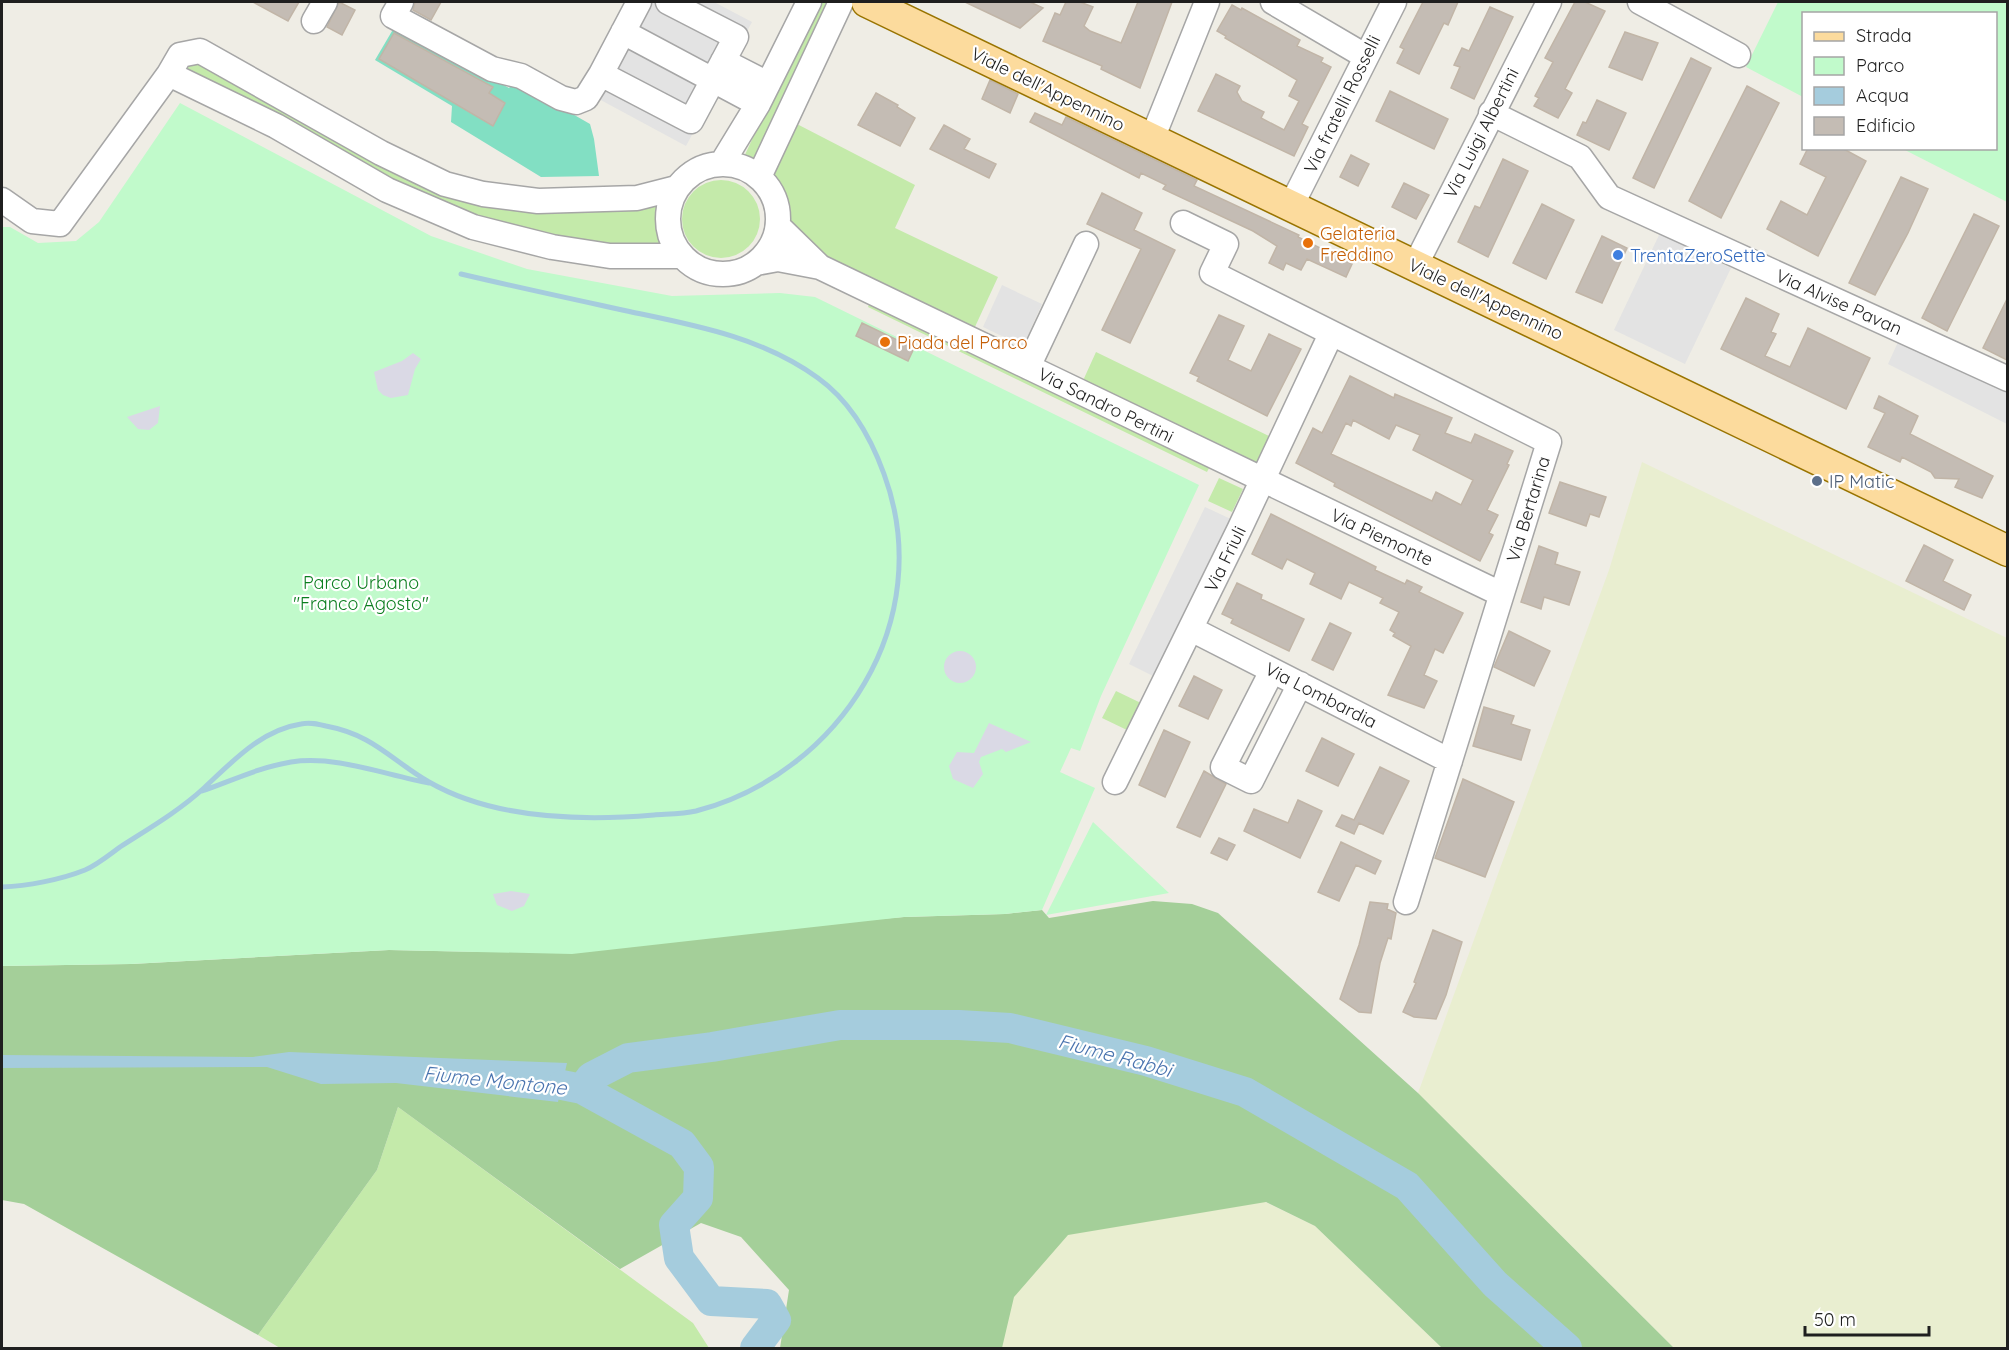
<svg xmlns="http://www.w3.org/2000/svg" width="2009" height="1350" font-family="Quicksand,sans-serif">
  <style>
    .farmland { fill: #e9eed0 }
    .grass { fill: #c4eaaa }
    .forest { fill: #a4cf99 }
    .park { fill: #c1facb }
    .pitch { fill: #82dfc3 }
    .parking { fill: #e3e3e3 }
    .plaza { fill: #dad9e5 }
    .water { fill: #a5ccdd }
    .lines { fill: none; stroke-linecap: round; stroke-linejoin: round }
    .stream { stroke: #a5ccdd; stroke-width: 5 }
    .river { stroke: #a5ccdd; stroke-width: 30 }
    .building { fill: #c4bcb4; stroke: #c1b5a7; stroke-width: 1.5; fill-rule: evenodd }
    .minor-casing { stroke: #a6a6a6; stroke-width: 27 }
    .major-casing { stroke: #997400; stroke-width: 33 }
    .minor { stroke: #fff; stroke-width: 24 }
    .major { stroke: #fcdb9d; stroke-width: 30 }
    .food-dot { fill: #e8710a; stroke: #fff; stroke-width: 2 }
    .shop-dot { fill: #3f7fe0; stroke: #fff; stroke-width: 2 }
    .service-dot { fill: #5c6f8a; stroke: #fff; stroke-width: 2 }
    .labels { text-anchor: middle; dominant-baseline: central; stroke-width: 4.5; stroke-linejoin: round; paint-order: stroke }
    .street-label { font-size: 18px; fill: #1f1f1f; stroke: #fff }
    .food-label { font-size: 18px; fill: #c56008; stroke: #fff; text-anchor: start }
    .shop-label { font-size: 18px; fill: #366cbe; stroke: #fff; text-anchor: start }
    .service-label { font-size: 18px; fill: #4e5e75; stroke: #fff; text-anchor: start }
    .park-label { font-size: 18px; fill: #0b7e1f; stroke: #fff }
    .water-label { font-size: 20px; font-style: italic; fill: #4a74af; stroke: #fff }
  </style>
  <rect width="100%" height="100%" fill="#efede5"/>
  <path class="farmland" d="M1642 462 2007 638V1348H1674L1418 1093 1609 570Z
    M1103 1124 1315 1226 1442 1348H953Z"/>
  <path class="grass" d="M819 2H827L828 8 751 166 746 167 743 164V159L814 6Z
    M188 60 216 68 457 195 665 197 663 231 670 247 562 244 434 204 177 69Z
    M795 123 915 185 895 228 998 277 974 329 818 253 789 226 773 180 783 147Z
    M682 219a39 39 0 1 1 78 0a39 39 0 1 1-78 0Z
    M870 302 1209 468 1207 472 868 307Z
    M1096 352 1273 438 1261 464 1254 467 1081 385Z
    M1219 478 1243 489 1232 512 1208 501Z
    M1116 691 1143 704 1129 731 1102 718Z
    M398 1107 693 1323 709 1348H280L258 1335 377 1170Z"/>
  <path class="forest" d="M1153 901 1192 904 1218 913 1418 1093 1674 1348H1442L1315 1226 1266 1202 1068 1235 1014 1297 1002 1348H780L789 1290 741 1237 701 1223 620 1269 398 1107 377 1170 258 1335 24 1204 2 1200V966L131 964 389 950 484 952 904 917 1005 914 1042 910 1049 918Z"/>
  <path class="park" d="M1778 2H2007V202L1903 149 1996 148V14H1804L1803 97 1746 67Z
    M180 103 431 236 527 269 672 296 780 293 815 297 1199 485 1101 696 1080 751 1071 748 1060 772 1095 788 1042 910 1005 914 904 917 572 954 389 950 131 964 2 966V227H10L38 243 76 241 99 222Z
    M1093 822 1169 893 1046 915Z"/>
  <path class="pitch" d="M395 26 509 88 515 81 590 124 594 139 599 176 541 177 451 122 452 106 375 60Z"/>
  <path class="parking" d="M631 2H714L752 22 686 146 584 91Z
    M1660 233 1731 268 1685 364 1614 330Z
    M1002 285 1042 304 1023 346 983 327Z
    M1903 331 2007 379V424L1888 364Z
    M1205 507 1233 520 1157 678 1129 664Z"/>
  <path class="plaza" d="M413 353 421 359 415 369 408 395 391 398 383 395 378 390 374 372 402 361Z
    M160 406 158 423 149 430 138 429 127 417Z
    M944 667a16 16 0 1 1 32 0a16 16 0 1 1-32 0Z
    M989 723 1031 742 1006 752 1002 749 981 757 979 762 983 774 973 788 953 779 949 766 957 752 974 753Z
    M511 891 530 894 524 906 512 911 497 905 493 894Z"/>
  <path class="water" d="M289 1052 567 1063 558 1102 396 1083 321 1084 267 1067 2 1068V1055L253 1057Z"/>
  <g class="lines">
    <path class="stream" d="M202 791C231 781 260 767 291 762 336 755 385 775 429 783
      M2 887C27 886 60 880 85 870 97 865 109 855 120 847 148 829 179 811 204 788 232 762 261 730 301 724 310 722 318 724 326 726 374 735 391 760 429 782 493 819 583 821 654 815 667 814 683 814 696 811 841 773 938 620 884 474 871 438 850 401 818 378 762 337 694 325 627 311 572 299 516 287 461 274"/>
    <path class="river" d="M562 1085 582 1089 682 1144 699 1167 698 1198 674 1225 679 1258 711 1301 767 1304 776 1320 755 1348
      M582 1089 591 1077 628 1058 712 1047 840 1025H959L1010 1028 1146 1061 1245 1092 1407 1186 1495 1284 1567 1348"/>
  </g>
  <path class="building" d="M253 2H299L288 21Z
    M339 2 355 10 342 35 327 27Z
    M415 2H441L431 20 413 10Z
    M965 2H1030L1043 8 1020 28Z
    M1066 2H1080L1093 7 1084 26 1090 31 1121 43 1138 2H1172L1140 88 1101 69 1102 66 1043 41 1055 13 1060 15Z
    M1423 2H1458L1448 25 1444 23 1419 74 1397 63 1404 49 1400 47Z
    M1575 2H1585L1605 11 1565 89 1572 93 1558 118 1534 106 1539 98 1535 96 1553 62 1545 58Z
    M1232 5 1241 10 1242 8 1300 40 1297 46 1323 58 1321 62 1331 67 1302 124 1308 127 1294 156 1198 111 1216 74 1240 86 1237 92 1242 101 1264 112 1261 118 1284 130 1299 101 1289 96 1297 80 1225 38 1226 36 1217 31Z
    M1490 7 1513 17 1474 99 1451 88 1460 67 1454 65 1462 48 1469 51Z
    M1625 32 1658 43 1642 80 1609 67Z
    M394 33 493 87 489 93 505 103 493 126 379 59Z
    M1691 58 1711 68 1654 188 1633 178Z
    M990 80 1018 94 1010 113 982 99Z
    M1747 86 1779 103 1721 218 1689 201Z
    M1390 91 1448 119 1434 149 1376 121Z
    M876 93 898 105 897 107 915 118 900 146 858 125Z
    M1597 100 1626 113 1609 150 1577 135 1583 122 1586 123Z
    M1035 113 1062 125 1066 117 1197 180 1194 186 1299 235 1298 237 1352 264 1346 277 1307 259 1301 270 1286 263 1283 270 1269 263 1277 246 1253 231 1163 189 1166 185 1141 173 1139 178 1030 122Z
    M944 125 970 139 964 149 996 164 989 178 930 149Z
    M1808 148H1842L1866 161 1818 256 1767 229 1781 201 1807 215 1826 177 1800 164Z
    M1351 155 1369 164 1358 186 1340 177Z
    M1503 159 1528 171 1488 257 1458 242 1475 206 1480 208Z
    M1901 177 1928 189 1908 233 1875 295 1849 283Z
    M1404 183 1429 195 1416 219 1392 207Z
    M1102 193 1142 213 1134 230 1175 250 1130 343 1102 330 1141 249 1087 224Z
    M1542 204 1574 220 1546 279 1513 263Z
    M1974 214 1999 226 1947 331 1922 318Z
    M1602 236 1627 248 1602 303 1576 292Z
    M1746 298 1779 314 1771 332 1776 334 1765 356 1790 367 1808 328 1870 358 1846 409 1721 349Z
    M2007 299V360L1983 348Z
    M1219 315 1244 326 1228 360 1251 371 1269 334 1301 349 1267 416 1197 381 1199 377 1190 373Z
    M862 323 914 348 908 361 856 336Z
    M1350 376 1394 398 1395 394 1452 418 1445 433 1471 443 1475 434 1513 451 1507 464 1509 465 1487 510 1498 515 1489 533 1493 535 1480 561 1334 486 1335 483 1296 463 1313 428 1322 433ZM1353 420 1389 439 1396 425 1420 435 1413 450 1473 480 1461 505 1436 492 1432 501 1331 454 1346 423 1351 426Z
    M1879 396 1918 416 1910 434 1993 476 1982 498 1955 487 1959 479 1935 478 1931 472 1902 457 1900 462 1868 447 1885 413 1874 408Z
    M1560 482 1606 497 1599 517 1590 514 1586 526 1549 513Z
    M1271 514 1376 567 1375 570 1405 584 1407 580 1422 587 1419 592 1463 613 1443 653 1435 649 1424 675 1437 681 1424 708 1388 695 1411 646 1393 636 1395 633 1390 630 1399 612 1380 603 1383 598 1349 582 1341 599 1310 584 1315 573 1287 559 1282 569 1252 554Z
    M1924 545 1953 560 1943 581 1971 595 1964 610 1906 581Z
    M1539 546 1558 553 1555 564 1580 572 1569 605 1544 597 1541 609 1521 602Z
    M1237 583 1262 595 1261 599 1304 619 1289 651 1231 623 1233 619 1222 614Z
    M1330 623 1351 633 1333 670 1312 660Z
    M1509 631 1550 651 1534 686 1494 667Z
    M1194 676 1222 690 1208 719 1179 706Z
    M1484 707 1514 716 1511 724 1530 730 1521 760 1473 746Z
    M1164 730 1190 742 1165 797 1139 785Z
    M1322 738 1354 754 1338 786 1306 771Z
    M1380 767 1409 781 1383 834 1359 823 1354 834 1336 826 1342 815 1354 820Z
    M1204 771 1226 784 1200 837 1177 827Z
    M1463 779 1514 802 1485 877 1435 858Z
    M1298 800 1322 811 1300 858 1244 831 1254 809 1288 823Z
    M1219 838 1235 845 1227 860 1211 853Z
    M1341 842 1381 861 1375 874 1356 865 1339 901 1318 892Z
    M1370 902 1388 904 1387 909 1396 913 1391 939 1388 938 1380 963 1371 1013 1359 1012 1340 999 1359 945Z
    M1433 930 1462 942 1446 995 1436 1019 1414 1017 1403 1012 1416 983 1414 982Z"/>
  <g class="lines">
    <g class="minor-casing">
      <path id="minor" d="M401 2 393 16 492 69 521 76 561 98 576 102 586 98 601 74
        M639 2 601 74 691 121 736 37 668 2
        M1273 2 1365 56
        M1640 2 1738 55
        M314 21 325 2
        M623 32 758 104
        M723 61 768 84
        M169 74 276 126 387 190 473 227 552 247 610 256H682
        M1491 113 1580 157 1609 197 2008 379
        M1152 139 1207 2
        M722 163 758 104 809 2
        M668 219a55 55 0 1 1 110 0a55 55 0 1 1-110 0Z
        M759 177 841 2
        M2 200 32 221 60 224 169 74 180 55 200 51 381 153 445 184 483 194 538 201 637 198 676 188
        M1290 205 1295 198 1394 2
        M1183 223 1226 244 1212 273 1549 442 1406 902
        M778 226 820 267
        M756 263 778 259 820 267 1501 594
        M1415 266 1549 2
        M1028 367 1086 244
        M1191 629 1450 761
        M1272 671 1223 767 1251 781 1300 684
        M1115 782 1239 530 1331 334"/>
    </g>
    <g class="major-casing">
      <path id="major" d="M867 2 2008 551"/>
    </g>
    <use href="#minor" class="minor"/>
    <use href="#major" class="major"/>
  </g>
  <g class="food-dot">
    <circle cx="1308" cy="243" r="6"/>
    <circle cx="885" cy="342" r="6"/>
  </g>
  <circle class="shop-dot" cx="1618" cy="255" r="6"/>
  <circle class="service-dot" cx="1817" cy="481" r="6"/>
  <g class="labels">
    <g class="street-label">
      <text transform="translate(1048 89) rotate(26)">Viale dell'Appennino</text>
      <text transform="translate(1342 104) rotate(-64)">Via fratelli Rosselli</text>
      <text transform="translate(1481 133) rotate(-63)">Via Luigi Albertini</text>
      <text transform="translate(1486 299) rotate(25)">Viale dell'Appennino</text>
      <text transform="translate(1839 302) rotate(24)">Via Alvise Pavan</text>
      <text transform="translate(1106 405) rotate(26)">Via Sandro Pertini</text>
      <text transform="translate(1528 509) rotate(-73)">Via Bertarina</text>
      <text transform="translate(1382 537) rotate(25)">Via Piemonte</text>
      <text transform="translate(1225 559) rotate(-64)">Via Friuli</text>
      <text transform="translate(1321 695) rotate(27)">Via Lombardia</text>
    </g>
    <g class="food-label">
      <text x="1320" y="233">Gelateria<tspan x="1320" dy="21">Freddino</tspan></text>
      <text x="897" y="342">Piada del Parco</text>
    </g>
    <g class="shop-label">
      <text x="1630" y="255">TrentaZeroSette</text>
    </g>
    <g class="service-label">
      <text x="1829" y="481">IP Matic</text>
    </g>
    <g class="park-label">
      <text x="361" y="582">Parco Urbano<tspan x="361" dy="21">"Franco Agosto"</tspan></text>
    </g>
    <g class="water-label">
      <text transform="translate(1115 1055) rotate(15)">Fiume Rabbi</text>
      <text transform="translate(495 1080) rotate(6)">Fiume Montone</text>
    </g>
  </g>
  <rect width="2009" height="1350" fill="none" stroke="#1f1f1f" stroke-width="6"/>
  <rect x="1802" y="12" width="195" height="138" fill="#ffffff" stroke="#a5a5a5" stroke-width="1.5"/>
  <rect x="1814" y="32" width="30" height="9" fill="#fcdb9d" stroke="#a5a5a5" stroke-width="1.5"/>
  <text x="1856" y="42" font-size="18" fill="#1f1f1f">Strada</text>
  <rect x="1814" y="57" width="30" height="18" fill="#c1facb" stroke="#a5a5a5" stroke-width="1.5"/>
  <text x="1856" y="72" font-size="18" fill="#1f1f1f">Parco</text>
  <rect x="1814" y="87" width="30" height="18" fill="#a5ccdd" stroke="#a5a5a5" stroke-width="1.5"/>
  <text x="1856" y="102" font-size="18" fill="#1f1f1f">Acqua</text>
  <rect x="1814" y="117" width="30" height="18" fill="#c4bcb4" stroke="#a5a5a5" stroke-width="1.5"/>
  <text x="1856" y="132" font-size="18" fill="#1f1f1f">Edificio</text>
  <path d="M1805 1326v9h124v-9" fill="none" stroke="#1f1f1f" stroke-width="3"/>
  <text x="1814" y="1326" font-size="18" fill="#1f1f1f" stroke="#ffffff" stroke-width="4.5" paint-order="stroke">50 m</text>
</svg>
